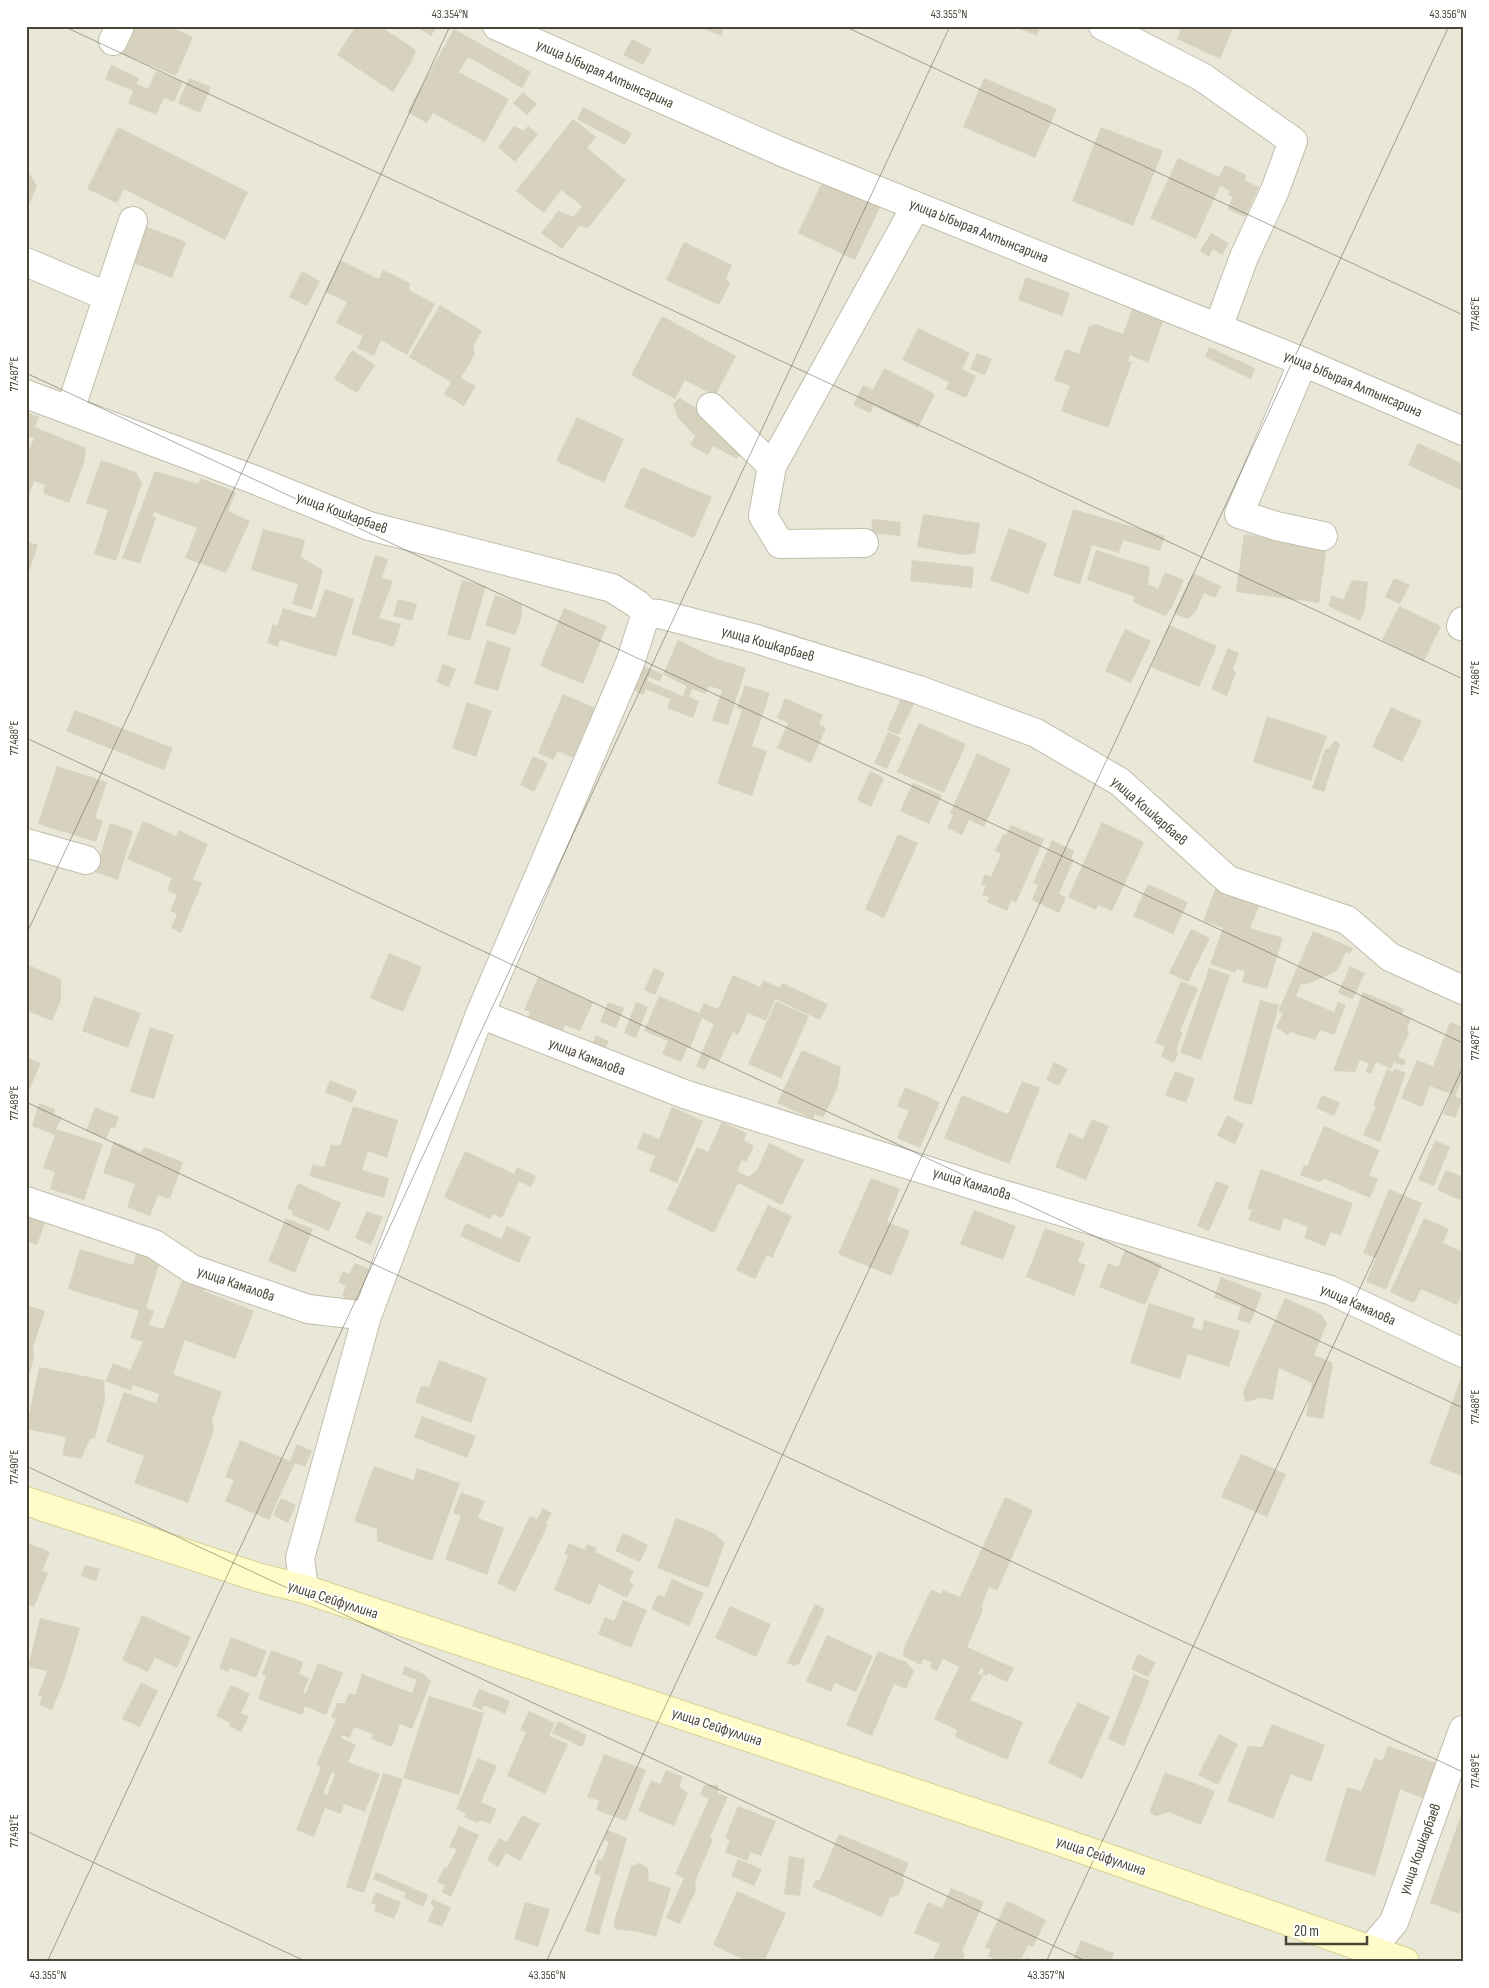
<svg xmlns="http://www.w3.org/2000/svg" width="1489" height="1988" font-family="'Sofia Sans Condensed',sans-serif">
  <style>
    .residential { fill: #e9e7d7 }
    .building { fill: #d7d2be; fill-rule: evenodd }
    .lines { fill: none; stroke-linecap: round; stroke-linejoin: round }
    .street-casing { stroke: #c1beab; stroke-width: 30 }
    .secondary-casing { stroke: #d7d297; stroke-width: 30 }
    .street { stroke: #fff; stroke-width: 28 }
    .secondary { stroke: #fffcc9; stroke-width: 28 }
    .ticks { fill: none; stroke: #494537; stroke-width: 1; stroke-opacity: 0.45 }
    .labels { text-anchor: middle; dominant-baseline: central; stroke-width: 4; stroke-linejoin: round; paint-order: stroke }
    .street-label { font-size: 15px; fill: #494537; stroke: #fff }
    .neatline { fill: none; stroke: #494537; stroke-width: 2 }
    .ticks-label { font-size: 12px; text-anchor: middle; fill: #494537 }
  </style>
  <rect width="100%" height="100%" fill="#f5f4e9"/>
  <path class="residential" d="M26 26H1463V1962H26Z"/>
  <path class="building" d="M127 26H169L193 37 176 76 123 54 128 42 121 40Z
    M356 26H380L416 50 412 61 393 92 337 55Z
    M415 26H437L431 36Z
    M698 26H725L721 36Z
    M1013 26H1041L1037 36Z
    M1182 26H1234L1220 59 1177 39Z
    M454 29 531 72 522 88 468 57 459 72 509 99 485 142 433 113 427 123 407 112Z
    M632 39 652 49 643 65 623 55Z
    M111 65 139 78 137 84 148 89 156 71 183 82 174 102 164 98 156 115 128 103 133 91 105 79Z
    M189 78 211 87 200 113 178 103Z
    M984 78 1057 109 1035 158 963 127Z
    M523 92 537 104 527 115 513 103Z
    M583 107 632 133 625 145 577 119Z
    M573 119 596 137 587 148 626 180 588 228 579 226 562 249 541 233 558 211 573 217 582 206 561 190 544 213 516 191Z
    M514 126 523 131 528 126 538 134 515 162 498 147Z
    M118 127 248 192 225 240 124 189 117 203 87 189Z
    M1101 127 1163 151 1133 226 1072 201Z
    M1178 158 1219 177 1225 165 1247 175 1244 180 1259 187 1245 217 1227 209 1233 197 1228 195 1230 191 1220 186 1196 239 1150 218Z
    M26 168 37 186 26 211Z
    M825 176 882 203 855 260 798 233Z
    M145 226 186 242 172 278 131 262Z
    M1211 233 1229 243 1222 255 1213 249 1209 257 1200 251Z
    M684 242 732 265 726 279 730 284 719 305 666 280Z
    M340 260 379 279 383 270 410 283 409 290 435 304 407 355 381 340 374 356 357 348 363 336 336 323 347 302 325 292Z
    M302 271 320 281 307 306 289 297Z
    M1026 277 1070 293 1062 316 1018 300Z
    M1134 304 1165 316 1148 363 1130 355 1128 361 1132 362 1108 428 1061 411 1070 386 1054 380 1066 349 1079 354 1089 326 1096 324 1123 334Z
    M440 305 482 331 473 346 475 354 461 378 476 386 464 406 444 394 451 382 409 357Z
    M662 316 736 356 715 396 685 380 675 399 631 375Z
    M918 328 970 353 962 369 976 376 966 398 946 389 949 382 902 360Z
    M1209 347 1255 368 1251 379 1205 357Z
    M352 350 375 365 357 393 334 379Z
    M977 353 992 359 985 375 970 369Z
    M884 368 935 394 918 428 874 406 870 413 853 405 863 385 873 390Z
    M680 398 709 416 741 452 737 459 713 446 708 455 690 445 695 436 678 418 673 404Z
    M26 412 39 417 35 427 86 448 84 463 69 503 43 493 45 485 34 481 26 504V458L34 438 26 436Z
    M577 417 624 439 604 483 556 461Z
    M1418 443 1463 464V491L1408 465Z
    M101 460 136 472 142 483 116 561 94 554 108 510 86 503Z
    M642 467 712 497 694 538 624 507Z
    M155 471 198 484 201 478 236 492 228 511 250 521 226 573 185 558 197 528 154 512 153 516 156 518 140 564 122 558Z
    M1073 509 1165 536 1160 551 1123 540 1119 553 1092 545 1080 584 1053 576Z
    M923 514 980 523 975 553 965 555 917 547Z
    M872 519 901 522 900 536 871 533Z
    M1009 528 1047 543 1028 594 990 580Z
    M263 529 305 540 301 557 323 570 312 610 292 604 298 584 251 570Z
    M1244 534 1327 546 1319 603 1236 592Z
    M26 541 38 545 27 578H26Z
    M1096 550 1150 567 1148 584 1158 589 1165 572 1184 580 1172 607 1165 616 1133 602 1135 597 1087 580Z
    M375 555 388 559 382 578 393 581 379 618 401 624 394 647 351 634Z
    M912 560 974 567 972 588 910 581Z
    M1193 573 1221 586 1215 598 1204 593 1195 613 1187 619 1174 613Z
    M1394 578 1410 585 1400 604 1385 597Z
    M462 580 486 586 470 641 447 635Z
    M1352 580 1368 582 1365 609 1360 621 1328 606 1332 595 1343 600Z
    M325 589 354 599 336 657 280 640 278 647 267 643 273 624 277 626 283 608 315 618Z
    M495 595 522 604V616L515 635 485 625Z
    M398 599 417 604 412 621 393 616Z
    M1399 606 1441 626 1424 661 1382 640Z
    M564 608 607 626 583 684 540 666Z
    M1169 625 1217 646 1199 687 1151 667Z
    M1125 629 1151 641 1131 683 1105 671Z
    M487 640 511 648 498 691 474 684Z
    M678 640 717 659 746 668 728 725 712 721 722 690 709 686 706 694 692 689 689 697 699 701 693 718 667 708 670 699 646 689 643 695 633 690 644 666 663 674ZM663 674 686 686 683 696 647 681 649 677 660 682Z
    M1228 648 1239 653 1233 669 1236 672 1227 696 1211 689Z
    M443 664 456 669 449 687 436 682Z
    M745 685 770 693 752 746 767 751 752 796 717 784 742 710 737 708Z
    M563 694 595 708 573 758 558 751 553 760 538 753Z
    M785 698 823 715 819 724 826 728 811 763 777 748 788 723 777 718Z
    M901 698 914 704 899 735 887 730Z
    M467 702 492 711 476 757 452 748Z
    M1391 707 1422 721 1402 762 1372 747Z
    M75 710 173 748 164 770 66 731Z
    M1267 716 1327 736 1311 781 1253 762Z
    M919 723 966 744 944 793 897 772Z
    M888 732 901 738 887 769 874 763Z
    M1335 740 1340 744 1324 792 1312 788 1325 749 1329 748Z
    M977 753 1011 769 984 827 969 820 962 835 947 828 953 815 950 813Z
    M533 756 548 763 534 792 520 785Z
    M57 766 107 782 95 818 103 821 96 842 38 824Z
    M870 771 884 778 871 807 857 800Z
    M913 783 942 795 929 824 900 811Z
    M143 821 176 836 178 830 208 844 193 879 202 883 181 933 171 928 177 914 170 911 177 895 167 890 172 878 127 859Z
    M1102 822 1144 842 1112 911 1098 905 1096 910 1068 897Z
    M110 823 133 831 118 880 95 872Z
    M1011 825 1044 839 1016 903 1011 900 1007 911 987 902 989 897 982 895 986 886 981 884 985 874 991 877 1001 854 995 851 1003 834 1006 835Z
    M898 834 918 843 884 918 865 909Z
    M1052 840 1074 851 1071 859H1074L1059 894 1066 897 1059 913 1032 900 1038 885 1033 883Z
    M1148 884 1188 902 1173 934 1133 916Z
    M1216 887 1260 904 1250 928 1283 938 1267 989 1242 982 1245 971 1237 969 1235 973 1210 964 1223 928 1203 921Z
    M1191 929 1210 938 1188 982 1169 973Z
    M1313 931 1353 948 1350 954 1346 952 1337 971 1308 984H1301L1296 996 1334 1012 1338 1002 1346 1005 1334 1035 1320 1030 1315 1040 1290 1032 1288 1036 1276 1027 1283 1013 1278 1012Z
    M389 953 422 967 403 1012 370 998Z
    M26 964 61 979V1000L52 1021 26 1010Z
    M1350 966 1365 973 1353 999 1338 993Z
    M654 968 665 973 655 995 644 990Z
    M1209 968 1230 975 1201 1060 1180 1053Z
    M733 975 760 987 763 980 780 988 782 983 828 1004 820 1020 775 999 766 1021 748 1013 738 1035 733 1032 719 1062 710 1058 705 1070 696 1066 714 1024 702 1018 690 1048H687L681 1062 662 1054 668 1041 644 1031 659 996 699 1013 704 1003 718 1009Z
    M538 977 593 1003 580 1031 565 1025 560 1037 526 1023 530 1012 524 1010Z
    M1181 981 1198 988 1180 1031 1183 1032 1177 1047 1178 1054 1174 1063 1161 1057 1165 1047 1155 1043Z
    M1363 992 1404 1009 1402 1014 1411 1019 1407 1029 1409 1033 1398 1057 1406 1060 1403 1066 1394 1062 1391 1069 1376 1062 1371 1074 1365 1072 1369 1064 1360 1060 1355 1072 1333 1071Z
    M94 996 141 1013 128 1048 82 1031Z
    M1260 1000 1279 1005 1252 1105 1233 1100Z
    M776 1001 809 1016 781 1078 748 1064Z
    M608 1002 624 1008 616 1028 600 1022Z
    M636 1002 648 1007 636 1038 624 1033Z
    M1450 1022 1463 1027V1072L1460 1077 1463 1078 1455 1096 1463 1099 1455 1118 1443 1114 1451 1094 1430 1086 1422 1107 1401 1098 1417 1060 1433 1066Z
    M150 1027 174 1035 154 1099 130 1092Z
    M596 1035 609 1041 604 1052 591 1046Z
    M802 1050 841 1067 837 1089 823 1118 815 1114 813 1119 777 1103Z
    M26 1057 41 1063 26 1097Z
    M1054 1062 1068 1069 1059 1086 1046 1080Z
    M1394 1068 1406 1073 1380 1142 1363 1135 1376 1106 1373 1105 1387 1069 1393 1072Z
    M1175 1071 1195 1079 1186 1103 1165 1095Z
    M330 1080 357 1091 352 1103 325 1092Z
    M1022 1081 1040 1088 1009 1164 944 1138 962 1095 1008 1114Z
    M905 1087 940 1102 920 1148 897 1138 909 1111 897 1106Z
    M1322 1095 1340 1103 1334 1116 1316 1108Z
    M39 1103 55 1109 54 1115 62 1117 56 1129 103 1144 84 1200 50 1189 55 1172 43 1168 55 1135 32 1126Z
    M353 1106 398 1120 387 1158 368 1151 362 1170 389 1178 384 1198 309 1176 313 1164 324 1167 331 1144 339 1146 341 1143Z
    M95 1107 119 1117 115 1128 111 1127 106 1139 86 1131Z
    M672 1107 703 1121 677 1183 649 1171 655 1156 637 1149 643 1132 659 1139Z
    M1227 1115 1244 1124 1235 1144 1217 1136Z
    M1092 1119 1109 1126 1086 1180 1055 1167 1069 1133 1083 1139Z
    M722 1122 747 1133 744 1140 754 1146 746 1162 742 1160 737 1171 749 1177 757 1170 769 1143 804 1160 782 1205 738 1183 714 1233 667 1210 697 1147 708 1152Z
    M1324 1126 1380 1150 1369 1175 1378 1179 1370 1198 1325 1179 1319 1182 1300 1175 1304 1165 1307 1166Z
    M1435 1140 1450 1147 1434 1186 1418 1180Z
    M114 1141 141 1153 144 1147 183 1162 170 1199 158 1195 150 1216 127 1207 135 1184 103 1173Z
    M465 1151 514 1174 517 1167 536 1176 531 1187 519 1181 502 1218 493 1214 490 1219 444 1197Z
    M1261 1169 1353 1203 1341 1236 1331 1232 1325 1246 1304 1238 1308 1227 1284 1218 1280 1231 1248 1220 1252 1210 1247 1209Z
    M1446 1170 1463 1177V1197L1460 1200 1437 1190Z
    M871 1178 900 1189 887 1222 910 1231 891 1276 838 1254Z
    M1216 1181 1229 1186 1209 1231 1197 1226Z
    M298 1183 341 1203 329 1231 292 1215V1211L287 1209Z
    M1389 1189 1422 1203 1386 1290 1366 1281 1376 1258 1363 1253Z
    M768 1205 792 1216 772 1258 767 1255 755 1279 736 1270Z
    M974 1210 1016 1226 1003 1260 960 1244Z
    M367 1211 383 1217 371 1245 355 1238Z
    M26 1216 45 1223 37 1245 26 1241Z
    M286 1218 313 1229 295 1273 268 1261Z
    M1424 1218 1449 1229 1443 1243 1463 1252V1292L1457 1305 1421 1289 1414 1303 1390 1292Z
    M466 1223 501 1239 507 1226 531 1237 519 1263 460 1236Z
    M1045 1228 1085 1243 1078 1262 1086 1265 1074 1296 1026 1277Z
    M80 1249 133 1265 137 1250 161 1257 146 1308 154 1311 149 1325 163 1329 185 1273 208 1282 204 1291 254 1311 235 1359 185 1340 173 1374 222 1392 212 1420 214 1430 188 1503 134 1483 144 1456 106 1442 124 1392 156 1403 159 1394 133 1385 131 1391 106 1381 113 1363 130 1370 143 1342 130 1338 139 1311 68 1289Z
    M1125 1250 1162 1264 1145 1305 1099 1287 1108 1263 1118 1267Z
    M355 1263 369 1269 354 1302 342 1296 346 1286 338 1282 343 1271 349 1274Z
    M1221 1277 1262 1293 1250 1324 1237 1319 1241 1307 1214 1297Z
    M1285 1298 1321 1314 1327 1323 1314 1355 1333 1363 1323 1419 1306 1416 1312 1383 1279 1368 1273 1400 1261 1398 1245 1402 1243 1392Z
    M1149 1303 1195 1318 1192 1327 1202 1330 1204 1320 1240 1331 1229 1367 1188 1354 1180 1379 1130 1363Z
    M27 1305 45 1311 33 1347 34 1358 27 1382Z
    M439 1360 487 1378 471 1423 415 1402 421 1386 429 1387Z
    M39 1367 104 1380 105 1400 95 1438 90 1439 81 1459 62 1455 66 1437 26 1429Z
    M1461 1378H1463V1476L1429 1464Z
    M422 1416 476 1436 467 1458 414 1437Z
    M240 1440 290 1461 297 1444 312 1451 305 1467 295 1463 269 1520 225 1501 234 1480 225 1477Z
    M1241 1454 1286 1474 1267 1517 1221 1497Z
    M374 1466 413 1480 417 1468 460 1483 432 1561 377 1541V1529L354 1521Z
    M461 1492 485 1501 478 1518 504 1528 487 1575 445 1559 461 1516 453 1513Z
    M1005 1497 1033 1510 997 1591 989 1587 981 1607 983 1610 967 1647 1014 1668 1007 1682 988 1673 987 1676 982 1674 984 1670 981 1668 978 1674 983 1676 970 1700 1023 1722 1007 1760 955 1737 957 1730 934 1719 959 1667 943 1659 937 1671 930 1668 932 1663 923 1659 921 1665 903 1656 904 1648 931 1589 941 1594 943 1590 960 1597Z
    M281 1498 296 1505 288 1523 273 1515Z
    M543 1508 552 1513 546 1523 548 1525 515 1592 497 1583 530 1516 537 1519Z
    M676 1518 714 1533 725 1543 708 1588 657 1568Z
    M623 1533 648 1545 640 1562 615 1551Z
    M26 1542 50 1552 42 1571 48 1573 34 1607 26 1604Z
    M569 1543 585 1550 587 1544 597 1548 596 1552 634 1571 629 1582 634 1584 627 1598 599 1584 590 1605 554 1590 568 1556 564 1554Z
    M85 1565 100 1569 96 1581 81 1576Z
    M672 1579 704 1593 689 1626 651 1609 658 1594 664 1597Z
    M623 1600 647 1610 631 1648 598 1634 605 1617 614 1621Z
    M815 1604 825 1609 799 1664 794 1666 787 1663Z
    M730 1606 771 1624 756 1657 715 1638Z
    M142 1615 191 1637 177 1668 155 1658 148 1672 122 1660Z
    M40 1618 80 1628 65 1678 52 1710 39 1705 42 1697 38 1695 47 1671 28 1667Z
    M827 1635 873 1656 856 1692 835 1683 831 1692 806 1681Z
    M231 1637 267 1651 256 1678 230 1668 228 1672 219 1668Z
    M271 1650 303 1662 299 1674 309 1678 303 1693H306L318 1663 343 1673 326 1715 305 1706 302 1715 258 1699 266 1676 262 1674Z
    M878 1651 906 1662 914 1671 906 1689 894 1684 872 1736 846 1725Z
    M1138 1654 1156 1662 1148 1677 1131 1669Z
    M405 1666 424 1674 431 1681 412 1729 400 1724 392 1747 371 1739 373 1734 354 1727 350 1738 342 1735 341 1738 356 1745 348 1762 380 1774 365 1812 344 1804 341 1814 325 1808 314 1837 296 1830 321 1767 316 1765 336 1719 331 1717 337 1703H345L349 1693 355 1695 362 1674 412 1693 417 1680 402 1674ZM332 1772 335 1774 327 1795 323 1793Z
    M1134 1674 1150 1681 1124 1746 1108 1739Z
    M141 1682 158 1691 140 1727 122 1719Z
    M231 1685 250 1694 241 1713 249 1716 241 1732 229 1726 230 1723 216 1716Z
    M479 1689 510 1701 505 1714 484 1705 482 1710 472 1706Z
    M429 1696 484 1713 459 1795 403 1778Z
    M1078 1702 1110 1717 1082 1779 1048 1763Z
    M529 1711 555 1723 549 1736 568 1744 545 1794 507 1776 526 1732 520 1730Z
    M558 1721 587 1735 582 1747 552 1733Z
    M1272 1724 1325 1745 1311 1782 1291 1774 1273 1819 1227 1801 1248 1746 1262 1747Z
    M1219 1734 1238 1744 1218 1785 1198 1775Z
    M1388 1746 1439 1764 1424 1799 1400 1789 1375 1876 1325 1861 1347 1787 1361 1791 1375 1758 1382 1761Z
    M604 1754 646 1770 626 1821 596 1810 599 1801 587 1797Z
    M478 1758 497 1766 481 1802 497 1809 490 1824 480 1820 478 1823 464 1817 466 1814 456 1809Z
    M666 1770 683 1777 679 1786 688 1793 674 1826 638 1811 651 1780 660 1784Z
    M1165 1772 1215 1791 1201 1825 1169 1812 1157 1816 1151 1814 1150 1810Z
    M383 1773 403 1779 364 1893 346 1887Z
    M704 1785H718V1793L728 1797 710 1837 713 1839 695 1882 696 1890 680 1924 666 1918 684 1878 675 1874 709 1799 700 1794Z
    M738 1806 776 1821 761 1856 751 1852 747 1861 725 1852 730 1840 725 1838Z
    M1462 1812 1463 1903 1459 1914 1430 1903Z
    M522 1815 540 1824 520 1861 506 1853 498 1867 487 1860 499 1838 507 1842Z
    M459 1826 479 1835 451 1897 442 1892 445 1886 437 1882 444 1867 447 1868 457 1849 449 1847Z
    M608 1830 627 1838 599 1935 585 1931 601 1876 594 1874 598 1859 602 1860 609 1842 604 1840Z
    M839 1834 909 1863 902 1879 905 1880 899 1895 890 1898 882 1917 812 1887 816 1880 819 1881Z
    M789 1856 805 1859 800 1896 784 1894Z
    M738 1859 762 1869 754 1886 731 1876Z
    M639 1863 648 1868 649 1881 671 1888 656 1937 639 1932 615 1929 613 1925 631 1866Z
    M376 1872 428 1895 423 1907 404 1898 406 1893 373 1879Z
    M951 1888 984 1902 962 1951 965 1954 962 1962H932L940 1944 914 1933 928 1902 942 1908Z
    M737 1891 786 1913 764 1962H749L713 1945Z
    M376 1892 401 1902 394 1919 374 1911 376 1905 371 1903Z
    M433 1899 451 1908 442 1927 428 1921 434 1906 430 1904Z
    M1007 1901 1046 1920 1033 1947 1028 1945 1020 1962 1010 1958 1008 1962H1000L988 1956 991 1950 985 1947Z
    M525 1902 550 1909 538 1947 514 1939Z
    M1081 1940 1114 1953 1111 1962H1072Z
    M1026 1957 1037 1962H1024Z"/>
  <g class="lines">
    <g class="street-casing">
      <path id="street" d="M497 26 782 152 1303 362 1463 431
        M1103 26 1202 77 1293 141 1275 190 1244 257 1218 328
        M113 41 120 26
        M26 262 106 296
        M1303 362 1239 514 1276 526 1323 536
        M26 394 255 480 369 526 612 588 637 604 646 613 659 614 753 638 919 690 1036 733 1120 782 1228 880 1347 920 1390 957 1463 990
        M711 407 772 466
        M70 410 133 221
        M864 543 780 544 763 516 772 466 916 206
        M1461 626 1463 621
        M26 843 86 860
        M480 1014 684 1094 995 1192 1330 1290 1463 1353
        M26 1201 154 1244 192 1269 308 1309 367 1316
        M304 1589 300 1558 367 1316 480 1014 630 663 646 613
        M1365 1962 1370 1950 1394 1922 1463 1730"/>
    </g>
    <g class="secondary-casing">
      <path id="secondary" d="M26 1501 257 1577 304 1589 1053 1839 1405 1962"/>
    </g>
    <use href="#street" class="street"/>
    <use href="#secondary" class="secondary"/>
  </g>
  <path class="ticks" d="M63 26 1463 679M844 26 1463 315M26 373 1463 1043M26 738 1463 1408M26 935 450 26M26 1102 1463 1772M26 1466 1088 1962M26 1831 307 1962M47 1962 950 26M546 1962 1449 26M1046 1962 1463 1067"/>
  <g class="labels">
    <g class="street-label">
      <text transform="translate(605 74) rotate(24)">улица Ыбырая Алтынсарина</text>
      <text transform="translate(979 231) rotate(22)">улица Ыбырая Алтынсарина</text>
      <text transform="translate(1353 384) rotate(23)">улица Ыбырая Алтынсарина</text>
      <text transform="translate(342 513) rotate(20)">улица Кошкарбаев</text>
      <text transform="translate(768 644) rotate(16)">улица Кошкарбаев</text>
      <text transform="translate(1149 811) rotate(41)">улица Кошкарбаев</text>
      <text transform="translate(587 1057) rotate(21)">улица Камалова</text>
      <text transform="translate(972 1184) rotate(17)">улица Камалова</text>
      <text transform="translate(236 1284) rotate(19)">улица Камалова</text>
      <text transform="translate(1358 1305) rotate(24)">улица Камалова</text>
      <text transform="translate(333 1600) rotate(18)">улица Сейфуллина</text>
      <text transform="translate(717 1727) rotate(18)">улица Сейфуллина</text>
      <text transform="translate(1420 1849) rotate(-70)">улица Кошкарбаев</text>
      <text transform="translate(1101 1856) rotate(19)">улица Сейфуллина</text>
    </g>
  </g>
  <rect width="1489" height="1988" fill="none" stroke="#ffffff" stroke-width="55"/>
  <path d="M1286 1936v8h81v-8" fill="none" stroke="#494537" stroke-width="2.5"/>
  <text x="1294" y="1936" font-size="15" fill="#494537" stroke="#ffffff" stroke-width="4" paint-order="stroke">20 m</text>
  <rect x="28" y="28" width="1434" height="1932" class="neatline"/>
  <g class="ticks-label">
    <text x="450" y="18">43.354°N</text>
    <text x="949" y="18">43.355°N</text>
    <text x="1448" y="18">43.356°N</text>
    <text transform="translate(1475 314) rotate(-90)" y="4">77.485°E</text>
    <text transform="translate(14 374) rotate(-90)" y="4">77.487°E</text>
    <text transform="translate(1475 678) rotate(-90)" y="4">77.486°E</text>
    <text transform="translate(14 738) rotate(-90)" y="4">77.488°E</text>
    <text transform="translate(1475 1043) rotate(-90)" y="4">77.487°E</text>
    <text transform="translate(14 1103) rotate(-90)" y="4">77.489°E</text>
    <text transform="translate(1475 1407) rotate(-90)" y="4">77.488°E</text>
    <text transform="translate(14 1467) rotate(-90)" y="4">77.490°E</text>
    <text transform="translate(1475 1771) rotate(-90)" y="4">77.489°E</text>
    <text transform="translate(14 1831) rotate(-90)" y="4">77.491°E</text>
    <text x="48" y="1979">43.355°N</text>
    <text x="547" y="1979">43.356°N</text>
    <text x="1046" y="1979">43.357°N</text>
  </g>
</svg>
